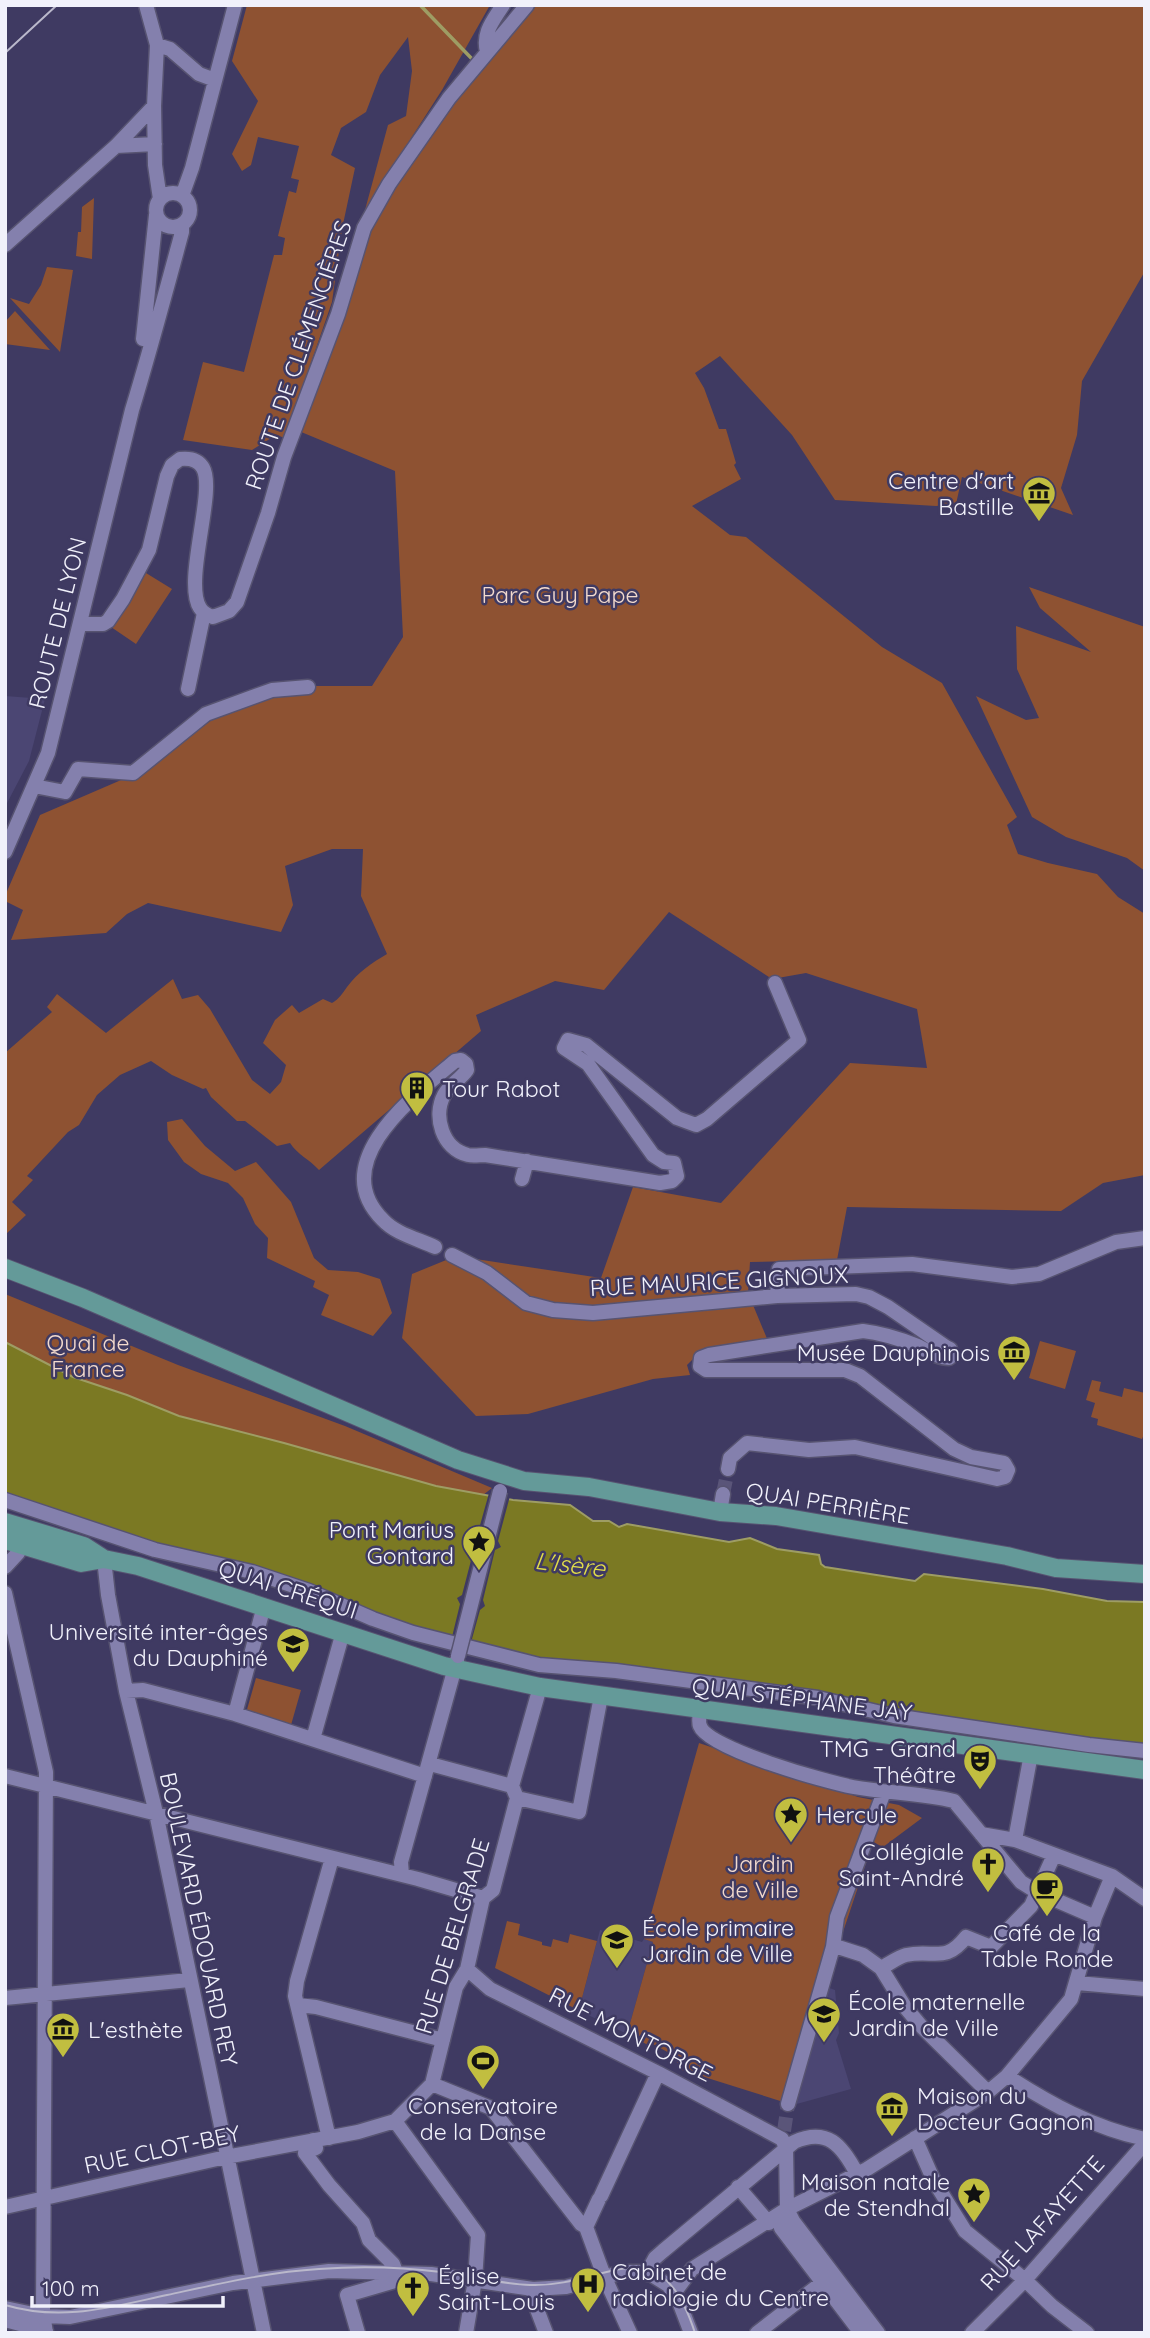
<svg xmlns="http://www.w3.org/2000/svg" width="1150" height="2338" font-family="Quicksand,sans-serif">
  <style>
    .built { fill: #4b4673 }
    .green { fill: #8e5232 }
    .water { fill: #7b7923; stroke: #9e9d64; stroke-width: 2 }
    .pier { fill: #3f3a62 }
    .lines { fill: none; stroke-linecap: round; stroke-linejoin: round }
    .stream { stroke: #9e9d64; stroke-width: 3.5 }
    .minor-tunnel { stroke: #5a5579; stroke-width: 14; stroke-dasharray: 14 7; stroke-linecap: butt }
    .minor-casing { stroke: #575371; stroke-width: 17 }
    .major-casing { stroke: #575371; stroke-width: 20 }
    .minor { stroke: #8480ad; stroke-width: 14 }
    .major { stroke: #649a99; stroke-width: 18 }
    .tram { stroke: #bab8cb; stroke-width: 2 }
    .minor-bridge-casing { stroke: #575371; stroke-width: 17; stroke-linecap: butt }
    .minor-bridge { stroke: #8480ad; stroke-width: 14 }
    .labels { text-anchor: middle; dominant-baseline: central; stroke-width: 5; stroke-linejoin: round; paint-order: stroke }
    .street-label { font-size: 23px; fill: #f1f1fb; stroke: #3f3a62 }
    .poi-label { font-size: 23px; fill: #f1f1fb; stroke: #3f3a62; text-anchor: start }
    .park-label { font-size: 23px; fill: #f3dacd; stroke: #3f3a62 }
    .water-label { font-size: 24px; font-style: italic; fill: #e0dc4a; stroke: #3f3a62 }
  </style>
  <rect width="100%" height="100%" fill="#3f3a62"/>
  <path class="built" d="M5 696 45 699 29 761 5 807Z
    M600 1930 642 1942 644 1939 653 1942 627 2034 576 2009 582 1998Z
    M827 1987 835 1990 839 2033 836 2040 851 2089 793 2105Z"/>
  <path class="green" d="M247 5H490L442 90 365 210 388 125 406 116 412 71 408 37 380 75 366 112 341 128 331 155 355 168 342 229 332 302 285 438 276 435 252 450 183 440 203 362 244 372 274 255H282L285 238 278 236 289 191 296 193 299 180 291 178 299 146 258 137 251 165 242 171 232 154 258 101 232 61Z
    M527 5H1145V271L1082 381 1077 435 1061 488 1073 515 962 477 956 504 936 506 835 500 792 435 720 356 695 373 704 388 719 429H726L736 463 734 465 741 479 692 506 730 535 746 537 882 647 942 683 1017 817 1007 825 1018 854 1048 863 1097 874 1118 897 1145 914V1175L1103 1183 1061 1211 847 1207 837 1260 750 1262 748 1293 768 1341 704 1348 687 1365 690 1375 653 1379 528 1414 476 1416 402 1338 412 1274 456 1256 601 1278 633 1187 721 1203 850 1063 927 1068 917 1009 806 973 772 979 669 912 604 990 555 981 476 1015 481 1031 319 1170C309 1159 298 1155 290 1143L277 1146 245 1121H237L211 1097 206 1088 203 1089 172 1075 151 1061 120 1075 97 1095 79 1125 68 1132 27 1176 33 1180 12 1202 26 1215 5 1235V1053L52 1012 47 1007 57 994 106 1033 173 979 182 999 198 995 210 1009 252 1080 270 1094 281 1082 286 1065 263 1043 275 1020 292 1005 299 1013 323 999 332 1003C340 998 342 994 347 987 357 973 373 962 387 954L361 896 363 849H332L285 866 293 905 281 932 148 903 127 914 106 933 11 940 23 910 5 901V896L40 815 142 771 250 692 282 686H372L403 637 395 471 294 429 364 228 433 121Z
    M94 198 92 259 76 256 78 232H81L82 207Z
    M47 267 73 270 60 352 10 298 29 304 41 285Z
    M15 311 50 350 5 344V322Z
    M146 573 172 589 136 644 111 627Z
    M1029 587 1145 627V871L1127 858 1066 837 1032 817 976 696 1026 720 1039 718 1017 669 1016 626 1091 652 1040 608Z
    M182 1119 205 1146 235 1171 256 1162 291 1202 314 1258 328 1270 358 1272 380 1279 392 1313 373 1336 321 1315 329 1295 313 1287 315 1281 267 1258 268 1238 255 1224 243 1198 228 1183 201 1174 184 1162 168 1140 167 1122Z
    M5 1294 178 1365 345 1426 492 1488 483 1495 436 1486 284 1443 179 1416 127 1395 73 1377 5 1342Z
    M1040 1341 1076 1351 1065 1389 1029 1378Z
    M1092 1380 1101 1382 1099 1391 1122 1397 1124 1388 1145 1393V1432L1142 1439 1097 1425 1098 1419 1091 1417 1095 1403 1086 1400Z
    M256 1678 301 1690 291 1725 246 1713Z
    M699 1743 858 1797 899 1805 922 1818 883 1847 873 1842 838 1947 793 2105 682 2070 673 2055 649 2042 648 2045 627 2034 653 1942 644 1939Z
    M507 1921 520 1924 518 1935 542 1942V1945L551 1947 553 1939 568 1943 570 1934 597 1941 582 1998 576 2009 495 1968Z"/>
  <path class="water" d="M5 1342 73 1377 127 1395 179 1416 284 1443 436 1486 513 1500 570 1505 593 1521H609L619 1527 627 1524 729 1542 750 1538 777 1549 819 1555 821 1564 825 1567 915 1581 924 1574 1043 1589 1107 1601 1145 1602V1747L541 1663 395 1623 5 1495Z"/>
  <path class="pier" d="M489 1493 510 1496 498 1541 501 1547 495 1550 483 1600 485 1606 480 1610 470 1646 451 1641 460 1604 457 1598 462 1595 475 1545 473 1539 477 1536Z"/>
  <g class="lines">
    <path class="stream" d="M420 5 474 61"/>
    <path class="minor-tunnel" d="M723 1494 728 1469
      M784 2131 788 2104"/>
    <g class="minor-casing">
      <path id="minor" d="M146 5 157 45 154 106 155 165 160 199
        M157 45 170 49 199 74 215 80
        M487 52C482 33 493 21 503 5
        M116 146 155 144
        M156 210a17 17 0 1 1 34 0a17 17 0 1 1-34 0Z
        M182 196 192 168 235 5
        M5 245 116 146 154 106
        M143 339 156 215
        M82 624H103L108 621 123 599 149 550 167 476 172 465 180 459C189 458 198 459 203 468 216 491 183 582 200 608 203 613 207 615 213 617L229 611 237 602 268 513 284 457 338 314 364 228 389 184 449 98 527 5
        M188 689 204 613
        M34 786 65 792 78 769 133 773 206 714 272 690 308 687
        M5 852 48 753 132 410C150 351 166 291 182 232V225
        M522 1179 527 1161
        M435 1247C418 1239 396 1234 383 1220 325 1162 415 1095 455 1061L461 1060 466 1064 467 1070C460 1080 450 1084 444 1095 433 1116 442 1149 468 1155 473 1156 480 1155 485 1155L660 1183 672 1181 677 1176 674 1163 664 1162 653 1155 588 1064 564 1048 568 1040 586 1045 677 1118 696 1125 707 1119 799 1040 775 983
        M452 1255 487 1273 526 1303 553 1310 593 1313 777 1296 856 1294 869 1297 888 1307 946 1347 950 1349 951 1356 949 1358C938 1358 928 1351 918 1346 900 1339 882 1333 863 1331L709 1355 701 1358 700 1366 706 1370H845L860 1376 954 1449 971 1457 1004 1463 1008 1470 1005 1477 997 1479 855 1447 809 1450 747 1443 730 1458 728 1469
        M777 1296 779 1269 912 1264 1012 1277 1039 1274 1116 1242 1145 1238
        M5 1500 155 1550 252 1572 309 1591 373 1619 413 1633 539 1665 616 1671 818 1698 894 1716 1089 1745 1145 1751
        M720 1512 723 1494
        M104 1559 108 1595 126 1691 156 1813 264 2333
        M5 1567 18 1553 21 1544
        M5 1593 46 1772 43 2313 46 2333
        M126 1691 143 1690 235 1714 425 1776
        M700 1710C700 1715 698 1722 700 1726 708 1749 827 1782 853 1787 886 1793 921 1793 954 1801L1021 1882 1037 1892 1095 1917
        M235 1714 264 1606
        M313 1739 343 1632
        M430 1764 512 1786
        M5 1776 418 1879 483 1898
        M517 1798 579 1812 601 1696
        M981 1834 1015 1840 1112 1876 1145 1899
        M1015 1840 1031 1754
        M402 1875 401 1862 457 1660
        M838 1947 863 1955 881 1968 905 2007 921 2026 988 2092
        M881 1968C889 1964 898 1957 906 1955 934 1949 945 1964 966 1937L991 1947 1031 1906 1054 1855
        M467 1969 490 1989 658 2073 782 2139 786 2148 787 2209 781 2228 861 2333
        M1077 1983 1145 1989
        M5 1998 189 1980
        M298 2005 316 2007 443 2040
        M1007 2076C1050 2104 1094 2128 1145 2139
        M432 2084 491 2108 581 2224 586 2227 604 2276 630 2333
        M788 2104 833 1947 837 1917 884 1792
        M395 2121 478 2235 475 2280 466 2333
        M329 2138 295 1996 297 1981 332 1858
        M915 2138 934 2181 965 2231 1025 2280 1052 2306 1087 2333
        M313 2140 316 2148 305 2153 329 2185 363 2223 369 2240 393 2264 398 2277 395 2281 347 2295 358 2333
        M738 2187 769 2223
        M601 2196 658 2073
        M5 2207 226 2157 358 2132 395 2121 432 2084 456 1987 467 1969 483 1898 493 1890 517 1798 512 1786 540 1687
        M787 2209 793 2221 878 2333
        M586 2227 599 2199
        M647 2273 655 2258 663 2251 794 2142C827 2127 842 2145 857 2174
        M533 2289 535 2304 546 2333
        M674 2293 692 2269 787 2209 867 2169 988 2092 1007 2076 1071 1999 1095 1917 1112 1876
        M5 2308 43 2316 70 2317 233 2283 329 2271 431 2274 533 2289 566 2287 624 2272H639L652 2275 668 2285 678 2299 691 2333
        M5 2320 46 2331
        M757 2333 828 2278
        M972 2333 1025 2280 1145 2143"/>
    </g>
    <g class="major-casing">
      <path id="major" d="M5 1268 83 1298 458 1460 524 1481 589 1487 720 1512 776 1516 1007 1556 1056 1568 1145 1574
        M5 1522 84 1546 104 1559 138 1566 444 1666 540 1687 1145 1770
        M5 1540 81 1563 104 1559"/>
    </g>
    <use href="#minor" class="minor"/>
    <use href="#major" class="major"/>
    <path class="tram" d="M5 53 57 5
      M5 2305C62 2322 111 2307 167 2295 218 2284 268 2272 319 2269 360 2266 401 2267 441 2272 471 2276 501 2284 530 2285 607 2288 659 2221 695 2333"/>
    <g class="minor-bridge-casing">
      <path id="minor-bridge" d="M458 1656 500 1491"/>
    </g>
    <use href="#minor-bridge" class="minor-bridge"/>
  </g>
  <defs>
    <g id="museum-pin" transform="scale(1.75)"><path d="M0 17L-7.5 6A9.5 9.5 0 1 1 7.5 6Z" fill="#c1be40" stroke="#3f3a62"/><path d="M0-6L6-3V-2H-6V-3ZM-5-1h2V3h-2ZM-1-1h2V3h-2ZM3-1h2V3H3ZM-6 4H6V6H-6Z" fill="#111"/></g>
    <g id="building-pin" transform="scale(1.75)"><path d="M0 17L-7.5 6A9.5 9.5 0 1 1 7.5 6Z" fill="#c1be40" stroke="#3f3a62"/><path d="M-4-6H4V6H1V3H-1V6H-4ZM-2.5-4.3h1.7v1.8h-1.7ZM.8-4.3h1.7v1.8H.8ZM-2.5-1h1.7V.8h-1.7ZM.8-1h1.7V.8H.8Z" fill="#111"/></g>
    <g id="sight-pin" transform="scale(1.75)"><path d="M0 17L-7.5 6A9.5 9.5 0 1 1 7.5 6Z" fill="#c1be40" stroke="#3f3a62"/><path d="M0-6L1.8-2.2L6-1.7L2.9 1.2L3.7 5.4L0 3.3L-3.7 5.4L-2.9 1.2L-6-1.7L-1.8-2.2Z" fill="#111"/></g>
    <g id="university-pin" transform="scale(1.75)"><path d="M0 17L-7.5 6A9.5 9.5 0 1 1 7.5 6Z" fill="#c1be40" stroke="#3f3a62"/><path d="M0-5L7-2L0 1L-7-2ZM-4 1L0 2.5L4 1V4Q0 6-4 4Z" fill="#111"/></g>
    <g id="theatre-pin" transform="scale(1.75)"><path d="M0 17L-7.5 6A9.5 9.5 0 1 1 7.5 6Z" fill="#c1be40" stroke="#3f3a62"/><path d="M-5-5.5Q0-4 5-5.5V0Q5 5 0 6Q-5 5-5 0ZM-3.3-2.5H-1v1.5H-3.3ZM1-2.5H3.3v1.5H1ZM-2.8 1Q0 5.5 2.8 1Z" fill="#111"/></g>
    <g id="church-pin" transform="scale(1.75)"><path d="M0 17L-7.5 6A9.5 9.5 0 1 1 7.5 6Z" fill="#c1be40" stroke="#3f3a62"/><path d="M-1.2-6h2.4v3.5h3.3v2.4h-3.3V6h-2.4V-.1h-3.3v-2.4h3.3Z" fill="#111"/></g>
    <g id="cafe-pin" transform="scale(1.75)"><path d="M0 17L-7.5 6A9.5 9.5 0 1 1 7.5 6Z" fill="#c1be40" stroke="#3f3a62"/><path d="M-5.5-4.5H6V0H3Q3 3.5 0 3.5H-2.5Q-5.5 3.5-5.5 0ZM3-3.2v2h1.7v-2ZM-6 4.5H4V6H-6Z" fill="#111"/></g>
    <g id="school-pin" transform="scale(1.75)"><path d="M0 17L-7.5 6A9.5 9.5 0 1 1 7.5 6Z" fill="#c1be40" stroke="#3f3a62"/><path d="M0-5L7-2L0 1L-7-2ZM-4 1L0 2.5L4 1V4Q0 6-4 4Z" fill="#111"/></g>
    <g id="stadium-pin" transform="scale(1.75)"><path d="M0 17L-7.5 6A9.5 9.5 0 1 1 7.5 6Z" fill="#c1be40" stroke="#3f3a62"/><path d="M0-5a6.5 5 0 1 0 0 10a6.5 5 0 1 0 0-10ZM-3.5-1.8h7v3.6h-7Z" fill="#111"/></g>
    <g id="hospital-pin" transform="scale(1.75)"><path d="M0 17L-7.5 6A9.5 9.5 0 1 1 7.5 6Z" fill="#c1be40" stroke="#3f3a62"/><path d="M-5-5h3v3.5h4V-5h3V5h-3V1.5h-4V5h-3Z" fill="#111"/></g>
  </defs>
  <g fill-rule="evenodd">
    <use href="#museum-pin" x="1039" y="493"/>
    <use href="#building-pin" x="417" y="1088"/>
    <use href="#museum-pin" x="1014" y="1352"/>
    <use href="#sight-pin" x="479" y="1542"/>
    <use href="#university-pin" x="293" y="1644"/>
    <use href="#theatre-pin" x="980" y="1761"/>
    <use href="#sight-pin" x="791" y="1814"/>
    <use href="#church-pin" x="988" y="1864"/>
    <use href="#cafe-pin" x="1047" y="1888"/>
    <use href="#school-pin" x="617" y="1940"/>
    <use href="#school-pin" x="824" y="2014"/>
    <use href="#museum-pin" x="63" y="2029"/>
    <use href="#stadium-pin" x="483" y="2061"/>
    <use href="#museum-pin" x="892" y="2108"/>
    <use href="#sight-pin" x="974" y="2194"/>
    <use href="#hospital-pin" x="588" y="2284"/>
    <use href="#church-pin" x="413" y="2288"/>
  </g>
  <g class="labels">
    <g class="street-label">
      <text transform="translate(298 355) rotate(-71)">ROUTE DE CLÉMENCIÈRES</text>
      <text transform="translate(57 623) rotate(-76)">ROUTE DE LYON</text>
      <text transform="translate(719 1281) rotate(-3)">RUE MAURICE GIGNOUX</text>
      <text transform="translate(828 1503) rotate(9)">QUAI PERRIÈRE</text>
      <text transform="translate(288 1589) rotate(18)">QUAI CRÉQUI</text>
      <text transform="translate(802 1699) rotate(7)">QUAI STÉPHANE JAY</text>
      <text transform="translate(199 1919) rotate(78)">BOULEVARD ÉDOUARD REY</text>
      <text transform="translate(452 1936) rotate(-73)">RUE DE BELGRADE</text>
      <text transform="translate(631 2034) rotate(27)">RUE MONTORGE</text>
      <text transform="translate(162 2149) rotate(-12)">RUE CLOT-BEY</text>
      <text transform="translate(1042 2223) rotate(-48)">RUE LAFAYETTE</text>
    </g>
    <g class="poi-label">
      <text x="1014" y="480" text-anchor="end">Centre d'art<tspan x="1014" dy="26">Bastille</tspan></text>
      <text x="442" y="1088">Tour Rabot</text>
      <text x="990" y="1352" text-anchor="end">Musée Dauphinois</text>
      <text x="454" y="1529" text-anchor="end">Pont Marius<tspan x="454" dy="26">Gontard</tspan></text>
      <text x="268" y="1631" text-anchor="end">Université inter-âges<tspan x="268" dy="26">du Dauphiné</tspan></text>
      <text x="956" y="1748" text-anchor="end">TMG - Grand<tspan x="956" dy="26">Théâtre</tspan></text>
      <text x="816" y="1814">Hercule</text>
      <text x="964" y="1851" text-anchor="end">Collégiale<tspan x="964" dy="26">Saint-André</tspan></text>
      <text x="642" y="1927">École primaire<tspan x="642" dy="26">Jardin de Ville</tspan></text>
      <text x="1047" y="1932" text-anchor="middle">Café de la<tspan x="1047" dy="26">Table Ronde</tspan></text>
      <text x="848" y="2001">École maternelle<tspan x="848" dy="26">Jardin de Ville</tspan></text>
      <text x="88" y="2029">L'esthète</text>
      <text x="917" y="2095">Maison du<tspan x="917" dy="26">Docteur Gagnon</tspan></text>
      <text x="483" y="2105" text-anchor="middle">Conservatoire<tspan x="483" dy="26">de la Danse</tspan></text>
      <text x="950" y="2181" text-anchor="end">Maison natale<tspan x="950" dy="26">de Stendhal</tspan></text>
      <text x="612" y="2271">Cabinet de<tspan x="612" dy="26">radiologie du Centre</tspan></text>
      <text x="438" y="2275">Église<tspan x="438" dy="26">Saint-Louis</tspan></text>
    </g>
    <g class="park-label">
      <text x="560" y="594">Parc Guy Pape</text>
      <text x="88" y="1342">Quai de<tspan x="88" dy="26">France</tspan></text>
      <text x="760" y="1863">Jardin<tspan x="760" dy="26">de Ville</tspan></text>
    </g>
    <g class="water-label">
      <text transform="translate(570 1564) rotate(7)">L'Isère</text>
    </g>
  </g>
  <rect width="1150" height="2338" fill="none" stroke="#f1f1fb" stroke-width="14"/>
  <path d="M32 2296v10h191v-10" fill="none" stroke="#f1f1fb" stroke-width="3.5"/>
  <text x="42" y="2296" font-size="21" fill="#f1f1fb" stroke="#3f3a62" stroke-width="5" paint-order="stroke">100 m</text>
</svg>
